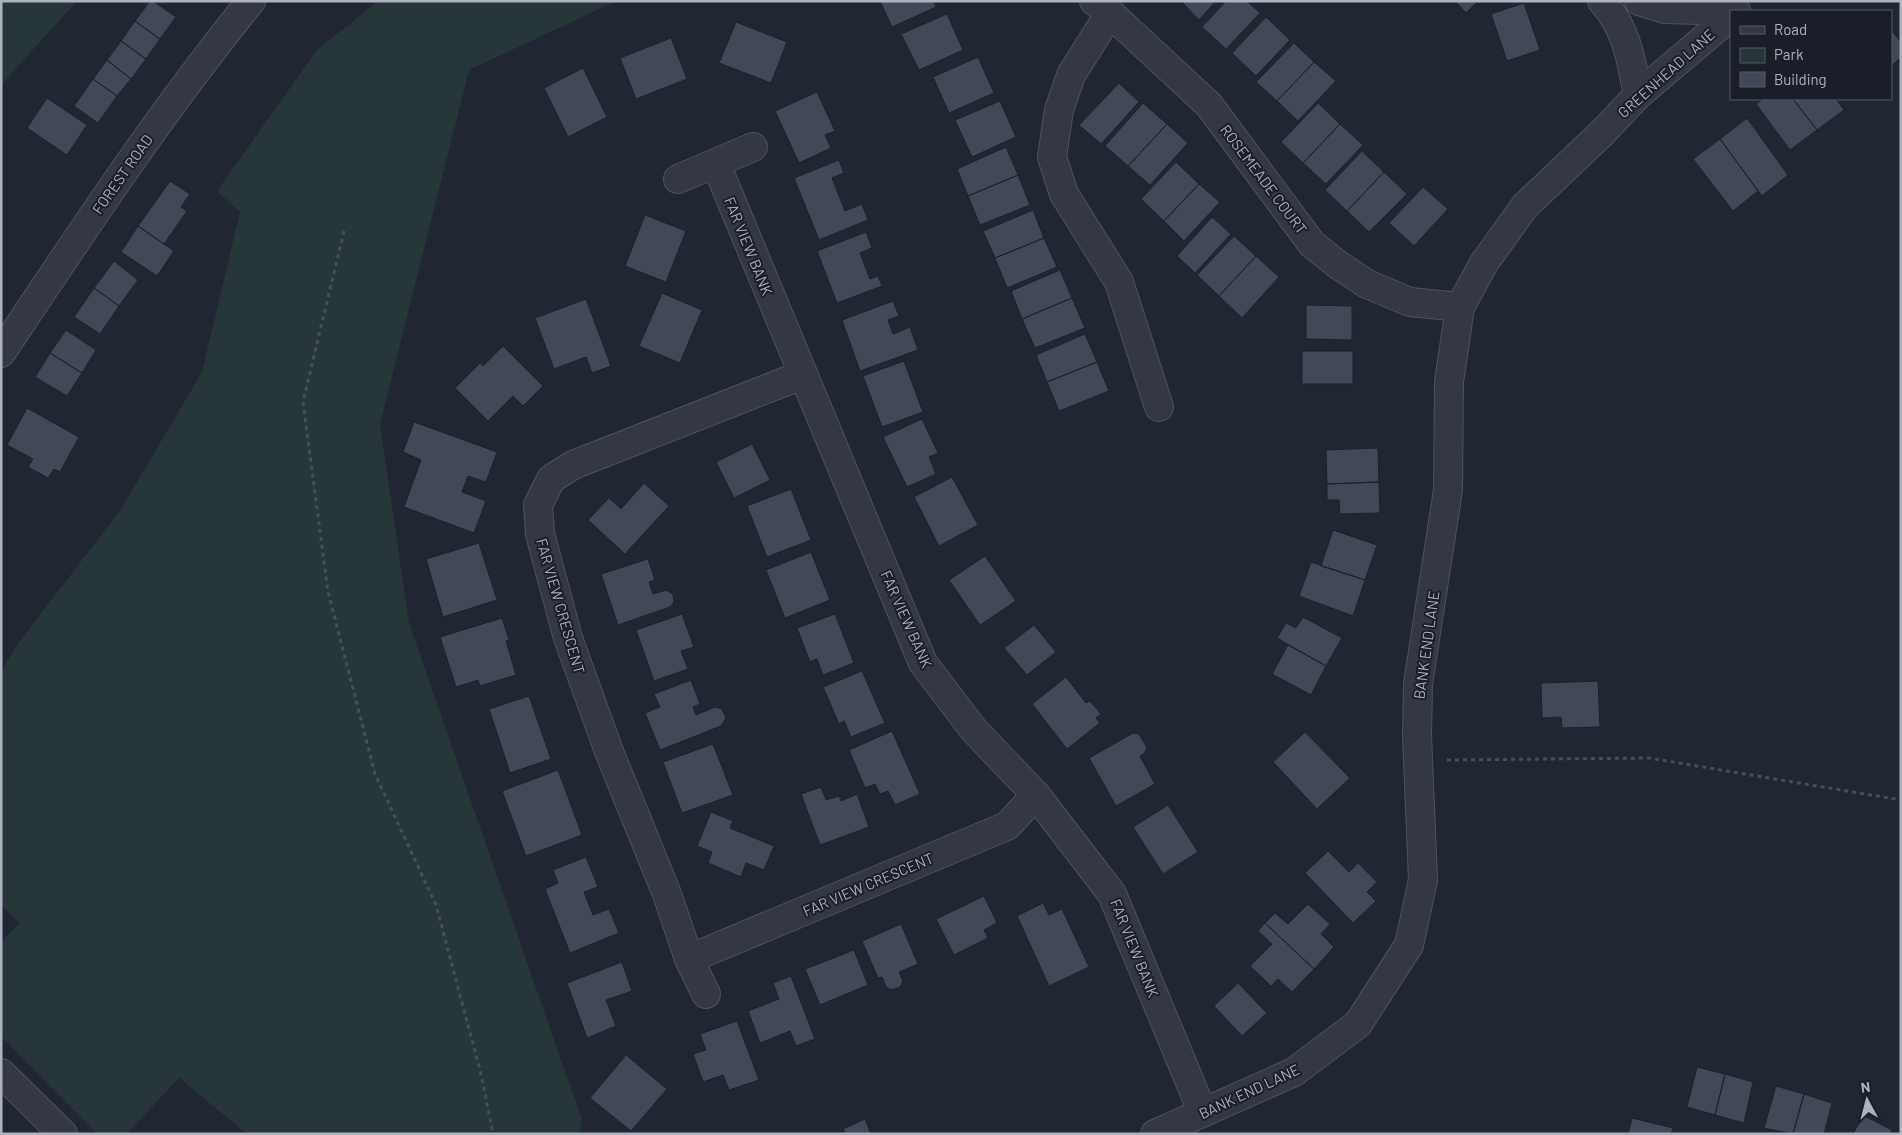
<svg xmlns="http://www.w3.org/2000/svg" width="1902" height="1135" font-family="Barlow,sans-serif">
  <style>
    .green { fill: #273639 }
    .building { fill: #424858; stroke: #1c202b }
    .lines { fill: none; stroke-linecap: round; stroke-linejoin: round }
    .street-casing { stroke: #4f535f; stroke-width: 30 }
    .path { stroke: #445156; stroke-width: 3; stroke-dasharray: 4 4; stroke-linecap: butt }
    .street { stroke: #343844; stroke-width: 28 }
    .labels { text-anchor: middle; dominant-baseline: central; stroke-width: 4; stroke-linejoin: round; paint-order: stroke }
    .street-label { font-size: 15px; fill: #aeb3c1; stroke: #1a1e29 }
  </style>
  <rect width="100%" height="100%" fill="#212633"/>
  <path class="green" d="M1 1H77L1 85Z
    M378 1H616L469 70 380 424 409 623 582 1120 579 1134H247L179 1078 127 1134H97L1 1036V942L19 923 1 904V672L17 645 121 509 202 372 240 212 217 191 317 50Z"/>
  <path class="building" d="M150 1H153L176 17 160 39 135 21Z
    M880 1H934L936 7 892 27Z
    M1181 1H1216L1199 20Z
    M1226 1H1247L1260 13 1226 49 1202 27Z
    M1455 1H1478L1466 13Z
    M1524 3 1540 50 1507 61 1491 14Z
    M947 14 963 50 919 70 901 34Z
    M1266 17 1290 40 1256 76 1232 53Z
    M135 21 160 39 146 59 121 41Z
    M736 22 787 42 771 83 719 63Z
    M1891 30 1901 42V58L1891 66Z
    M671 38 687 79 636 99 620 58Z
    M121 41 146 59 131 79 107 60Z
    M1294 43 1314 62 1277 101 1256 82Z
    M978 57 994 93 949 113 933 77Z
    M107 60 131 79 117 96 93 79Z
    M1314 62 1336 81 1298 121 1277 101Z
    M583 68 607 117 568 137 544 88Z
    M93 79 117 96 98 123 74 106Z
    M1119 83 1139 102 1101 144 1079 125Z
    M817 92 835 131 825 135 831 148 799 163 775 111Z
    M47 98 87 125 67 155 27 128Z
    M1763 99H1793L1817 130 1790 150 1756 104Z
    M1793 99H1836L1844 110 1817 130Z
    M1000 101 1016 137 972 157 955 120Z
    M1143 103 1167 124 1128 166 1105 146Z
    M1318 103 1340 124 1303 163 1281 142Z
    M1747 118 1788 175 1762 196 1720 139Z
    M1167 124 1188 143 1150 185 1128 166Z
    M1340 124 1363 145 1326 184 1303 163Z
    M1720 139 1758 191 1733 211 1693 159Z
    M1006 147 1018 175 968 196 957 169Z
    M1362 151 1384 172 1347 211 1325 190Z
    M839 160 844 173 832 178 845 211 862 204 868 220 819 240 794 178Z
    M1176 162 1199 184 1164 221 1141 199Z
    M1384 172 1407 194 1369 232 1347 211Z
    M1018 175 1030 205 980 225 968 196Z
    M170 181 190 194 181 207 187 211 164 244 138 226Z
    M1199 184 1220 202 1184 241 1164 221Z
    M1423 187 1448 209 1414 246 1389 223Z
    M1033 210 1044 238 995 258 983 231Z
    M645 215 686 231 666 282 625 266Z
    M1212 217 1231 234 1195 273 1177 256Z
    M138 226 174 251 157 276 121 252Z
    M866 232 872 248 860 253 870 279 878 276 882 286 837 303 817 251Z
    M1234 236 1256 256 1219 296 1197 275Z
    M1044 238 1057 267 1007 288 995 258Z
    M1256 256 1279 277 1242 318 1219 296Z
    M114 261 138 280 119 306 94 288Z
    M1060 270 1072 298 1022 319 1011 291Z
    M94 288 119 306 100 334 74 317Z
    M662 293 702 310 680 363 639 346Z
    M1072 298 1085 328 1035 348 1022 319Z
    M586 299 611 366 592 373 586 357 554 369 535 318Z
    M893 301 899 316 888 320 893 334 910 327 918 350 860 371 842 320Z
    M1306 305 1352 306V340L1306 339Z
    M66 330 96 350 82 373 50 353Z
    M1085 334 1097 362 1047 382 1036 355Z
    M503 346 543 386 523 406 513 396 488 421 455 388 480 363 483 366Z
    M1302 351H1353V384H1302Z
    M50 353 82 373 67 396 35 377Z
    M904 361 923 412 882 427 863 376Z
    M1097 362 1109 391 1059 411 1047 382Z
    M27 408 79 437 60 472 54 469 48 478 28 467 33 459 7 445Z
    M922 419 938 453 929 457 936 474 907 487 883 437Z
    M414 422 497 452 486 482 468 476 462 492 486 501 474 533 404 507 421 460 403 452Z
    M752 444 770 480 734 498 716 462Z
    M1378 448 1379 482 1327 484 1326 450Z
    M952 477 978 525 939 546 914 497Z
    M1379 482 1380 513 1340 514 1339 500H1327V484Z
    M644 483 669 506 625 554 588 520 609 498 621 509Z
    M791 489 811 540 767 557 747 506Z
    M1333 530 1377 545 1365 580 1321 566Z
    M479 543 497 600 443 617 426 559Z
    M811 552 830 600 785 618 766 570Z
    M985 556 1016 601 980 625 949 580Z
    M648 559 655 580 649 582 653 594 666 590 673 594 674 602 670 607 618 625 601 574Z
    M1311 562 1365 580 1353 616 1299 596Z
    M682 614 694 647 681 651 688 669 654 681 636 630Z
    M835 614 854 663 823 675 817 659 810 662 797 628Z
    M1303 617 1342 638 1326 666 1277 638 1286 623 1296 628Z
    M502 618 509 640 506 641 516 675 480 686 478 680 456 687 440 637Z
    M1034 625 1056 652 1027 675 1004 648Z
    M1288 645 1326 666 1311 695 1272 674Z
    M862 671 885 723 851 737 844 721 839 724 823 687Z
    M1066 677 1086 703 1090 701 1101 714 1096 718 1100 723 1067 749 1032 704Z
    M691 680 700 704 693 707 696 715 715 707 722 709 726 718 721 726 660 750 645 713 660 707 654 694Z
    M1598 681 1600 727 1562 728 1561 717 1542 718 1541 683Z
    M529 696 551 759 510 773 489 709Z
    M892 731 920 794 895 805 888 791 880 794 875 784 865 788 849 750Z
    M1305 732 1350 778 1317 809 1273 762Z
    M1133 733 1139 734 1147 748 1144 754 1140 756 1155 784 1116 806 1089 758Z
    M713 744 733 795 682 813 663 762Z
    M558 770 582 835 526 856 502 791Z
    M821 787 826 800 839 796 841 801 857 794 869 827 820 845 801 794Z
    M1168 805 1198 852 1163 874 1133 827Z
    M711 812 733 821 730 828 774 846 764 870 746 863 741 877 708 863 712 852 697 846Z
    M1328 851 1349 872 1358 863 1377 882 1367 892 1376 901 1353 923 1305 873Z
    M586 857 598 887 584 892 593 915 609 909 619 933 570 953 545 889 558 883 553 870Z
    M984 896 997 923 984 930 988 938 954 955 936 919Z
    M1043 903 1049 915 1062 909 1089 967 1049 986 1017 916Z
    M1308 904 1330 924 1321 934 1334 947 1314 969 1265 923 1275 913 1288 924Z
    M1265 923 1314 969 1292 992 1278 979 1271 986 1250 966 1272 944 1258 931Z
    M901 924 918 964 899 972 903 981 900 987 892 990 886 987 882 977 878 978 862 941Z
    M854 950 868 985 820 1005 805 969Z
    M622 962 632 991 606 1000 616 1026 587 1038 567 983Z
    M791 976 815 1039 796 1046 790 1031 760 1043 748 1011 779 999 773 983Z
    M1238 983 1267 1013 1242 1036 1214 1006Z
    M737 1021 759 1080 729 1090 723 1075 703 1082 693 1054 706 1050 700 1034Z
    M626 1055 667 1089 631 1131 590 1098Z
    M1697 1067 1725 1074 1715 1115 1687 1107Z
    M1725 1074 1753 1082 1744 1123 1715 1115Z
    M1776 1086 1804 1094 1793 1134 1764 1128Z
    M1804 1094 1832 1103 1824 1134H1793Z
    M1863 1115 1892 1130 1890 1134H1853Z
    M1632 1118 1673 1128 1671 1134H1628Z
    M865 1119 871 1134H846L843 1129Z"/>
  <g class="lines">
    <g class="street-casing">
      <path id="street" d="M1094 1 1110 13 1209 105 1312 244 1337 264 1367 284 1410 302 1460 307
        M1602 1C1627 29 1631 60 1638 95
        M1639 1 1664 9 1736 11
        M1110 13 1071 75 1059 110 1052 157 1064 194 1119 282 1159 407
        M716 164 923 663 974 730 1036 795 1112 894 1197 1099 1204 1112
        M678 179 753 147
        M1 353C81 233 160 113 251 1
        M802 375 573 465 551 479 538 505 540 534 568 638 610 754 667 894 689 959 1007 826 1036 795
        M689 959 706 994
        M1 1073 63 1134
        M1155 1134 1294 1072 1358 1024 1409 945 1423 880 1417 735 1418 684 1448 490 1449 382 1460 307 1484 263 1525 206 1603 132 1638 95 1731 16"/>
    </g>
    <path class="path" d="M344 231 303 402 328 592 375 774 436 905 481 1074 493 1134
      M1447 760 1649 758 1901 800"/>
    <use href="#street" class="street"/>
  </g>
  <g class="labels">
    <g class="street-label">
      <text transform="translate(1666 73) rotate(-42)">GREENHEAD LANE</text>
      <text transform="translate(122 174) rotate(-55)">FOREST ROAD</text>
      <text transform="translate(1264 179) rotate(53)">ROSEMEADE COURT</text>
      <text transform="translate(749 246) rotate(68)">FAR VIEW BANK</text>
      <text transform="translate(561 606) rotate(74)">FAR VIEW CRESCENT</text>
      <text transform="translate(907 619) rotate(66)">FAR VIEW BANK</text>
      <text transform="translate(1426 645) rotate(-82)">BANK END LANE</text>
      <text transform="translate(868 884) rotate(-23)">FAR VIEW CRESCENT</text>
      <text transform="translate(1135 948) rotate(68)">FAR VIEW BANK</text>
      <text transform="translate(1249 1091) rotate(-25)">BANK END LANE</text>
    </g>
  </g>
  <rect width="1902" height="1135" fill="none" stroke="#aeb3c1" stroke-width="5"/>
  <rect x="1730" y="10" width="162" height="90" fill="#1a1e29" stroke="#555a66"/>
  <rect x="1740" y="26" width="25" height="8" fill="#343844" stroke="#555a66"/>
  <text x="1774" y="35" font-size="15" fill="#aeb3c1">Road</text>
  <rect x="1740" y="48" width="25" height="15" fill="#273639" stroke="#555a66"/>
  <text x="1774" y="60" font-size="15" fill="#aeb3c1">Park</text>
  <rect x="1740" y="72" width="25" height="15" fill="#424858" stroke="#555a66"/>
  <text x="1774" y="85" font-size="15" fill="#aeb3c1">Building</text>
  <g transform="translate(1867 1100) rotate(353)" stroke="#1a1e29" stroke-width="4" paint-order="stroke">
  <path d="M0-4L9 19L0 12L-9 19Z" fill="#aeb3c1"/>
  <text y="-8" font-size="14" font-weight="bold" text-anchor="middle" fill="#aeb3c1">N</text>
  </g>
</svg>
